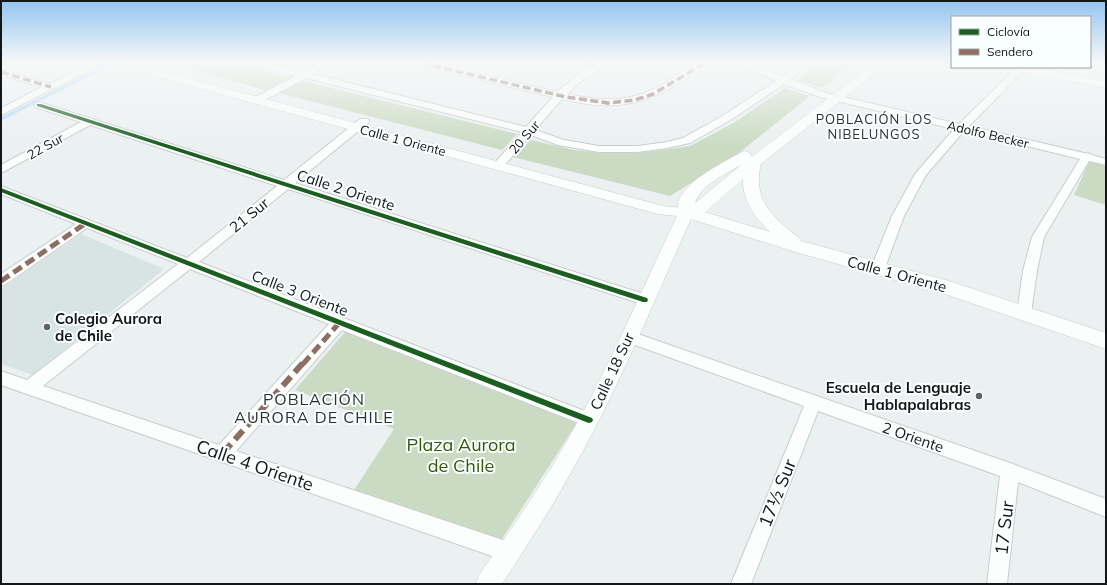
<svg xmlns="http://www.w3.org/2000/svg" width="1107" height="585" font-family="Mulish,sans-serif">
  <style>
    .built { fill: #d8e4e3 }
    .green { fill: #cbdbc3 }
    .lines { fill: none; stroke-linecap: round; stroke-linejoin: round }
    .stream { stroke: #b4dbf9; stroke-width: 3.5 }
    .minor-casing { stroke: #c9cdcd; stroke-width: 2 }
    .tertiary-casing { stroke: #c9cdcd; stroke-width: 1 }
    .secondary-casing { stroke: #c9cdcd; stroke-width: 1 }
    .minor { fill: #fcfdfd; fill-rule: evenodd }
    .tertiary { fill: #fcfdfd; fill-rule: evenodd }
    .secondary { fill: #fcfdfd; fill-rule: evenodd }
    .quiet-far2 { stroke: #8d6e63; stroke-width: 3.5; stroke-dasharray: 8 3.5; stroke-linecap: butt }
    .quiet-far1 { stroke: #8d6e63; stroke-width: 5; stroke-dasharray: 10 5; stroke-linecap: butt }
    .quiet { stroke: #8d6e63; stroke-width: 6; stroke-dasharray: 12 6; stroke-linecap: butt }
    .cycleway-casing { stroke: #f9fffe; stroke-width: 2 }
    .cycleway { fill: #1b5e20; fill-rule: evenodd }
    .poi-dot { fill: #5f6363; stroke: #f9fffe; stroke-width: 1.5 }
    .labels { text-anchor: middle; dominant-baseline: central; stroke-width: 4; stroke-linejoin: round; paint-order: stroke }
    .far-neighbourhood-label { font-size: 13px; letter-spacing: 1px; fill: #2a3231; stroke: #f9fffe }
    .far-street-label { font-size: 13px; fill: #141717; stroke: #f9fffe }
    .street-label { font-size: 15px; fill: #141717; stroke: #f9fffe }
    .poi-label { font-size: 15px; font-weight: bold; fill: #141717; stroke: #f9fffe; text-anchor: start }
    .neighbourhood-label { font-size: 16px; letter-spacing: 1px; fill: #2a3231; stroke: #f9fffe }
    .near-park-label { font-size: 18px; fill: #34590b; stroke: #f9fffe }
    .near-street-label { font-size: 18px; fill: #141717; stroke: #f9fffe }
  </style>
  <rect width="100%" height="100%" fill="#ebf0f0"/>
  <path class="built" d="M81 234 164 269 33 375 1 364V289Z"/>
  <path class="green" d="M167 63H235L291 78 269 91Z
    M819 63H854L822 88 797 80Z
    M303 81 517 134 502 150 279 93Z
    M785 88 810 96 735 156 670 196 513 157 531 140 574 150 606 153H637L678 148 690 146 735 122Z
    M1089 162H1093L1106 166V205L1074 195Z
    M345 332 577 423 500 542 352 493 394 429 295 390Z"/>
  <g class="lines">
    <path class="stream" d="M1 119 112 63"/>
    <g class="minor-casing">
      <path id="minor" d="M92 63H103L1 115V108L42 87 1 75V69L50 84Z
        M253 63H269L304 72 321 63H332L313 74 526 127 553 97 419 65 418 63H435L557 92C573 79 589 63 609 63L581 81 567 94C604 102 632 103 665 83 676 77 686 68 697 64 701 62 706 63 709 63 704 69 694 74 687 78 643 107 612 111 562 99L535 130 564 140 599 146H638L667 142 683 138 724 115 776 81 735 63H748L783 76 803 63H813L791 79 826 93 959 124 1017 67H1025L1024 70 969 126 1084 153 1091 154 1092 155 1106 159V165L1089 161 1044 237 1037 271 1031 313 1029 317 1024 318 1019 317 1017 313 1023 271 1032 237 1080 159 964 131 926 175 904 216 885 268 883 271 878 273 873 271 871 268 892 216 915 174 954 129 820 97 784 84 732 119 690 143 667 148 638 152H599L558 145 531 135 502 168H494L492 166 522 132 306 78 261 102H253L252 100 253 98 296 76 254 65Z
        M39 102 284 180 360 119H368L369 121 368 123 295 183 650 296 652 300 650 304 645 305 288 189 199 262 595 415 597 420 595 425 589 427 342 330 236 451 509 542 516 545 519 552 516 559 509 562 1 385V371L27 380 178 264 87 228 6 284 1 286V274L76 224 1 194V186L187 258 277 186 90 125 1 173V165L81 122 35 107 34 105ZM190 269 329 324 219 445 43 386Z
        M629 331 1010 463 1106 499V517L1018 482 1007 584H987L1000 476 818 411 751 584H731L804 406 624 341 622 337 624 333Z"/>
    </g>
    <g class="tertiary-casing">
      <path id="tertiary" d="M114 63H132L663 206 692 209 694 212C661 285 631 359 594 430 567 483 535 534 502 584H476L479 575C515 524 551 472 581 416 616 351 645 283 677 216L658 214 115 65Z
        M1008 67H1031L1106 82V88L1014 70Z"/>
    </g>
    <g class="secondary-casing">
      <path id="secondary" d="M874 63H888L761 164C752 199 772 217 798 237L801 241 949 281 1106 333V349L945 294 799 253 681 216C664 190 723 163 740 153L745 151 750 153 752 157ZM741 165 695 203C702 184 724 175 741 165ZM743 179C742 200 755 218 770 232L705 212Z"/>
    </g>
    <use href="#minor" class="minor"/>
    <use href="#tertiary" class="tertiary"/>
    <use href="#secondary" class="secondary"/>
    <path class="quiet-far2" d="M422 63 566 97 608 103 635 100 653 94 705 63
      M584 63 596 67
      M1 72 51 87"/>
    <path class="quiet-far1" d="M1 281 86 223
      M303 364 340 322"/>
    <path class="quiet" d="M223 453 303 363"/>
    <g class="cycleway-casing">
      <path id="cycleway" d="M37 104H41L647 298 648 300 647 302H643L37 106Z
        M1 188 592 418 593 420 592 422 589 423 586 422 1 192Z"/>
    </g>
    <use href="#cycleway" class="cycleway"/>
  </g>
  <linearGradient id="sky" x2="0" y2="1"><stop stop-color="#93c4ef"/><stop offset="0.43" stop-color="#f6f8f8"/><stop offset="1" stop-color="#f6f8f8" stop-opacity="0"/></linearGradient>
  <rect width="1107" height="145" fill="url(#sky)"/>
  <g class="poi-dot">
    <circle cx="47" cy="327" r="4"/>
    <circle cx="979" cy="396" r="4"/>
  </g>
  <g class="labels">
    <g class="far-neighbourhood-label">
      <text x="874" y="119">POBLACIÓN LOS<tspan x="874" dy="15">NIBELUNGOS</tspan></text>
    </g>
    <g class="far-street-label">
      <text transform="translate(988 134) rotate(13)">Adolfo Becker</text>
      <text transform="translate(524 137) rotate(-49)">20 Sur</text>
      <text transform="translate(403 140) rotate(15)">Calle 1 Oriente</text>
      <text transform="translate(45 146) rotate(-29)">22 Sur</text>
    </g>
    <g class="street-label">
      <text transform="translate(346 190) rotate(18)">Calle 2 Oriente</text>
      <text transform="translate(249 215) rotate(-39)">21 Sur</text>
      <text transform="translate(897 274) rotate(15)">Calle 1 Oriente</text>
      <text transform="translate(300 293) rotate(21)">Calle 3 Oriente</text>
      <text transform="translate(612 371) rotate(-65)">Calle 18 Sur</text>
      <text transform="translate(913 437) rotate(19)">2 Oriente</text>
    </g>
    <g class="poi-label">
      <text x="55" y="318">Colegio Aurora<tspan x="55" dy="17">de Chile</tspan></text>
      <text x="971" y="387" text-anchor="end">Escuela de Lenguaje<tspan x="971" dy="17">Hablapalabras</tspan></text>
    </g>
    <g class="neighbourhood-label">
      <text x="314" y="399">POBLACIÓN<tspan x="314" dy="18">AURORA DE CHILE</tspan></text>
    </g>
    <g class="near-park-label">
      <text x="461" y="444">Plaza Aurora<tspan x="461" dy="21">de Chile</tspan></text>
    </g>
    <g class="near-street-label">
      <text transform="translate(255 465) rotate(19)">Calle 4 Oriente</text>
      <text transform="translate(777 493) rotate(-68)">17½ Sur</text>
      <text transform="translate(1004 528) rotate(-83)">17 Sur</text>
    </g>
  </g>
  <rect width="1107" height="585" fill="none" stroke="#141717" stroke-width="4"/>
  <rect x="951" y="16" width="140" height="52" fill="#f9fffe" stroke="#9da2a2"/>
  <rect x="959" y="29" width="20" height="6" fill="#1b5e20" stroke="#9da2a2"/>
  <text x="987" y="36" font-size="12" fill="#141717">Ciclovía</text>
  <rect x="959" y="49" width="20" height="6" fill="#8d6e63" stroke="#9da2a2"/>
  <text x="987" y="56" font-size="12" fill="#141717">Sendero</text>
</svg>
